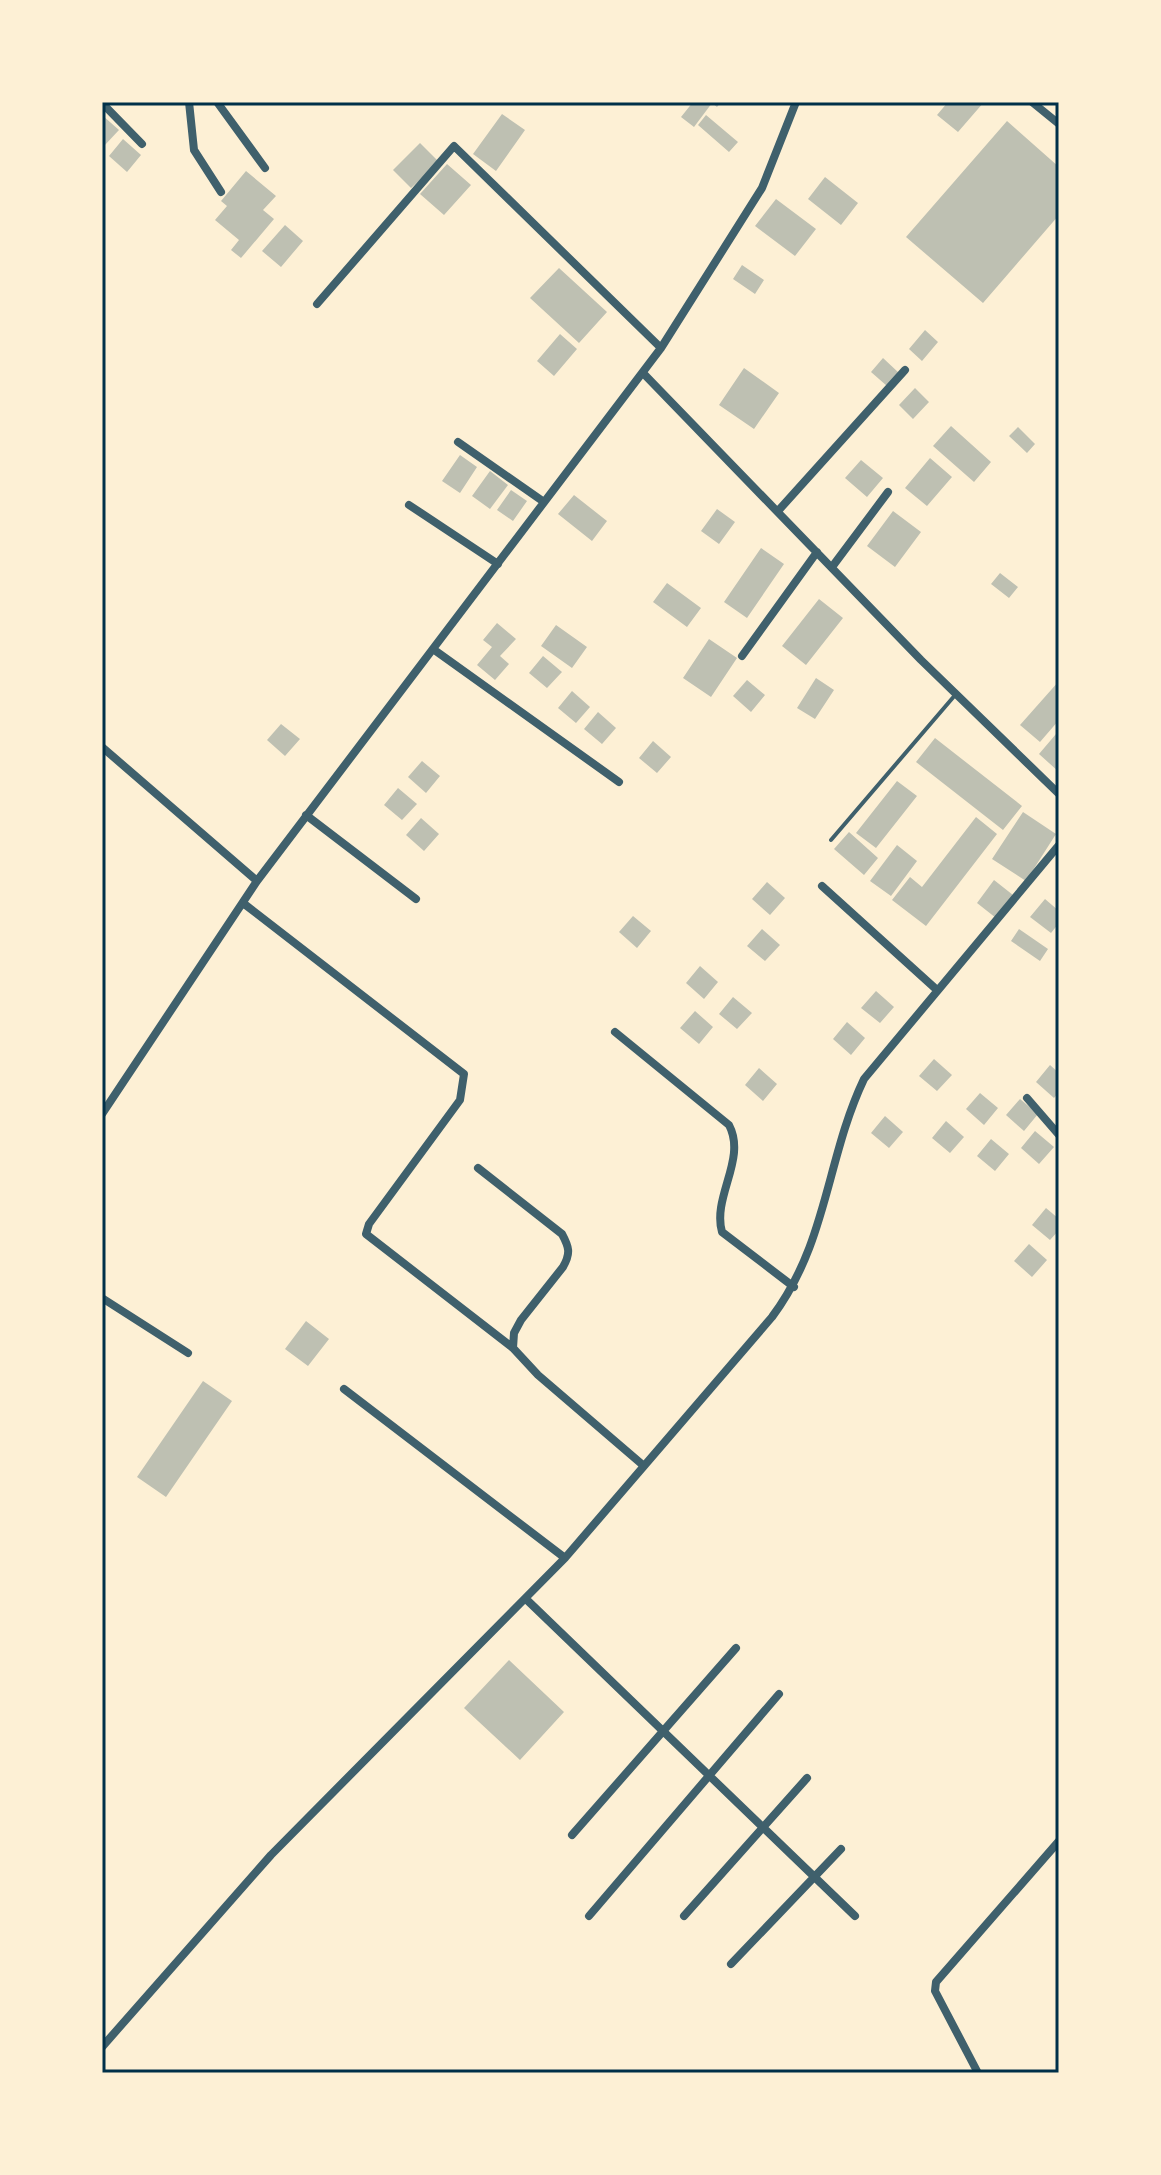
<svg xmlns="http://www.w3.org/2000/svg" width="1161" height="2175" font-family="'Exo 2',sans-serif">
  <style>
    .building { fill: #bec0b2 }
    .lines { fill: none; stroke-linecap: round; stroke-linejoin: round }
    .service { stroke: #3f606c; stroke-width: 4 }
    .minor { stroke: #3f606c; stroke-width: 8 }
    .neatline { fill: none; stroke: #003049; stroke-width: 3 }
  </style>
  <rect width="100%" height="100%" fill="#fdf0d5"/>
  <path class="building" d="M693 102H721L717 107 712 103 694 127 681 117Z
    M948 102H984L958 132 937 115Z
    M502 114 525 130 496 171 473 154Z
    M102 115 119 130 104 146 102 144Z
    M706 115 738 142 729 152 698 125Z
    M1007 121 1059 167V215L983 303 906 237Z
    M123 139 141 155 127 172 109 156Z
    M420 143 439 162 411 188 393 170Z
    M447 164 471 185 444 215 420 194Z
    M246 171 276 196 263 210 274 219 241 258 231 250 239 240 215 220 227 206 221 201Z
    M825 177 858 203 841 225 808 199Z
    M776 199 816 229 795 256 755 226Z
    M285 225 303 241 281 267 262 251Z
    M742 265 764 280 755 294 733 279Z
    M559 268 607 312 579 343 530 298Z
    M925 330 938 342 922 361 909 349Z
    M560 334 577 349 554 376 537 361Z
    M883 358 899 373 887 386 871 372Z
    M744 368 779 393 754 429 719 405Z
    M915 388 929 402 913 419 899 405Z
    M951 426 991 462 974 482 933 446Z
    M1018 427 1035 444 1027 453 1009 436Z
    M460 455 477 467 460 493 442 481Z
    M930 458 952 477 927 506 905 488Z
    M861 460 883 478 867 497 845 478Z
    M490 471 508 485 490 509 472 496Z
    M511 490 527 501 513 521 497 510Z
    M574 495 607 521 592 541 558 514Z
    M717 509 735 522 719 544 701 531Z
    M893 511 921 532 895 567 867 546Z
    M761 548 784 564 747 618 724 602Z
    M1000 573 1018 587 1009 598 991 584Z
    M667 583 701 608 687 627 653 602Z
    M819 599 843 618 806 665 782 646Z
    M497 623 516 639 500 656 509 664 495 680 477 665 492 647 483 640Z
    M556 625 587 647 572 668 541 646Z
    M709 639 737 658 711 697 683 678Z
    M543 656 562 672 547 688 529 673Z
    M816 678 834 690 815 719 797 708Z
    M747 680 765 695 751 712 733 696Z
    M1059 681V720L1040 742 1020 725Z
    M572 691 590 707 576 723 558 708Z
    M598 712 616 728 602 744 584 729Z
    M281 724 300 739 285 756 267 740Z
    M1056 734 1059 736V772L1039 754Z
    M935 738 1022 806 1003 830 916 762Z
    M653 741 671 757 657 773 639 758Z
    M422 761 440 776 426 793 408 777Z
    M897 781 917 796 876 848 856 833Z
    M398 788 417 804 402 820 384 805Z
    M1023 812 1056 834 1026 881 992 859Z
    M976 817 997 834 926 926 892 900 910 877 922 887Z
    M421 818 439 834 424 851 406 835Z
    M849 832 878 858 864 875 834 849Z
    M897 845 917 861 891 896 870 881Z
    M994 880 1013 895 996 918 977 903Z
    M767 882 785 898 770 915 752 899Z
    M1045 899 1059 911V923L1051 933 1030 917Z
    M633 916 651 931 637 948 619 932Z
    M762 929 780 945 765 961 747 946Z
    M1019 929 1048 949 1040 961 1011 941Z
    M700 966 718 982 704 999 686 983Z
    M876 991 894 1007 880 1023 861 1008Z
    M733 997 752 1013 737 1029 719 1014Z
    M695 1011 713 1027 699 1044 680 1028Z
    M847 1022 865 1038 851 1055 833 1039Z
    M934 1059 952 1075 937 1091 919 1076Z
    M1050 1065 1059 1073V1092L1054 1098 1036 1082Z
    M759 1068 777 1084 763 1101 745 1085Z
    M980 1093 998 1108 984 1125 966 1109Z
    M1020 1099 1038 1114 1024 1131 1006 1115Z
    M885 1116 903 1132 889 1148 871 1133Z
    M946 1121 964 1137 950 1153 932 1138Z
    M1035 1131 1054 1147 1039 1164 1021 1148Z
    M991 1139 1009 1154 995 1171 977 1156Z
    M1046 1208 1059 1219V1230L1050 1240 1032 1225Z
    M1029 1244 1047 1260 1032 1277 1014 1261Z
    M306 1321 329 1339 308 1366 285 1349Z
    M203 1381 232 1401 166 1497 137 1477Z
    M509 1660 564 1712 520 1760 464 1708Z"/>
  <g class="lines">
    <path class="service" d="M831 840 956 694"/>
    <path class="minor" d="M189 102 194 150 221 192
      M217 102 265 168
      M1032 102 1059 124
      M102 103 142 144
      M317 304 454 146 661 348
      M643 373 921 660 1059 794
      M458 442 544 502
      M409 505 498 564
      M778 511 905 370
      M832 567 888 492
      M433 649 619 782
      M742 656 817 552
      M102 747 257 881
      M306 815 416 899
      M822 886 937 990
      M243 903 464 1074 460 1100 369 1224 366 1234 513 1348
      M615 1032 729 1125C747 1159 712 1197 722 1232L794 1287
      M1027 1098 1059 1135
      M102 1114 257 881 661 348 762 188 796 102
      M478 1168 562 1234C569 1247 571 1253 563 1267L521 1320 514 1333 513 1348 538 1375 644 1466
      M102 1298 188 1353
      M344 1389 565 1558
      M527 1600 855 1916
      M572 1835 736 1648
      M589 1916 779 1694
      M684 1916 807 1778
      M731 1964 841 1849
      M102 2047 271 1855 565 1558 772 1317C828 1242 826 1159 864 1079L1059 845
      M978 2073 935 1991 936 1982 1059 1841"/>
  </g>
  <rect width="1161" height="2175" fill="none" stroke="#fdf0d5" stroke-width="208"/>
  <rect x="104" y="104" width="953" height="1967" class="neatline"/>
</svg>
